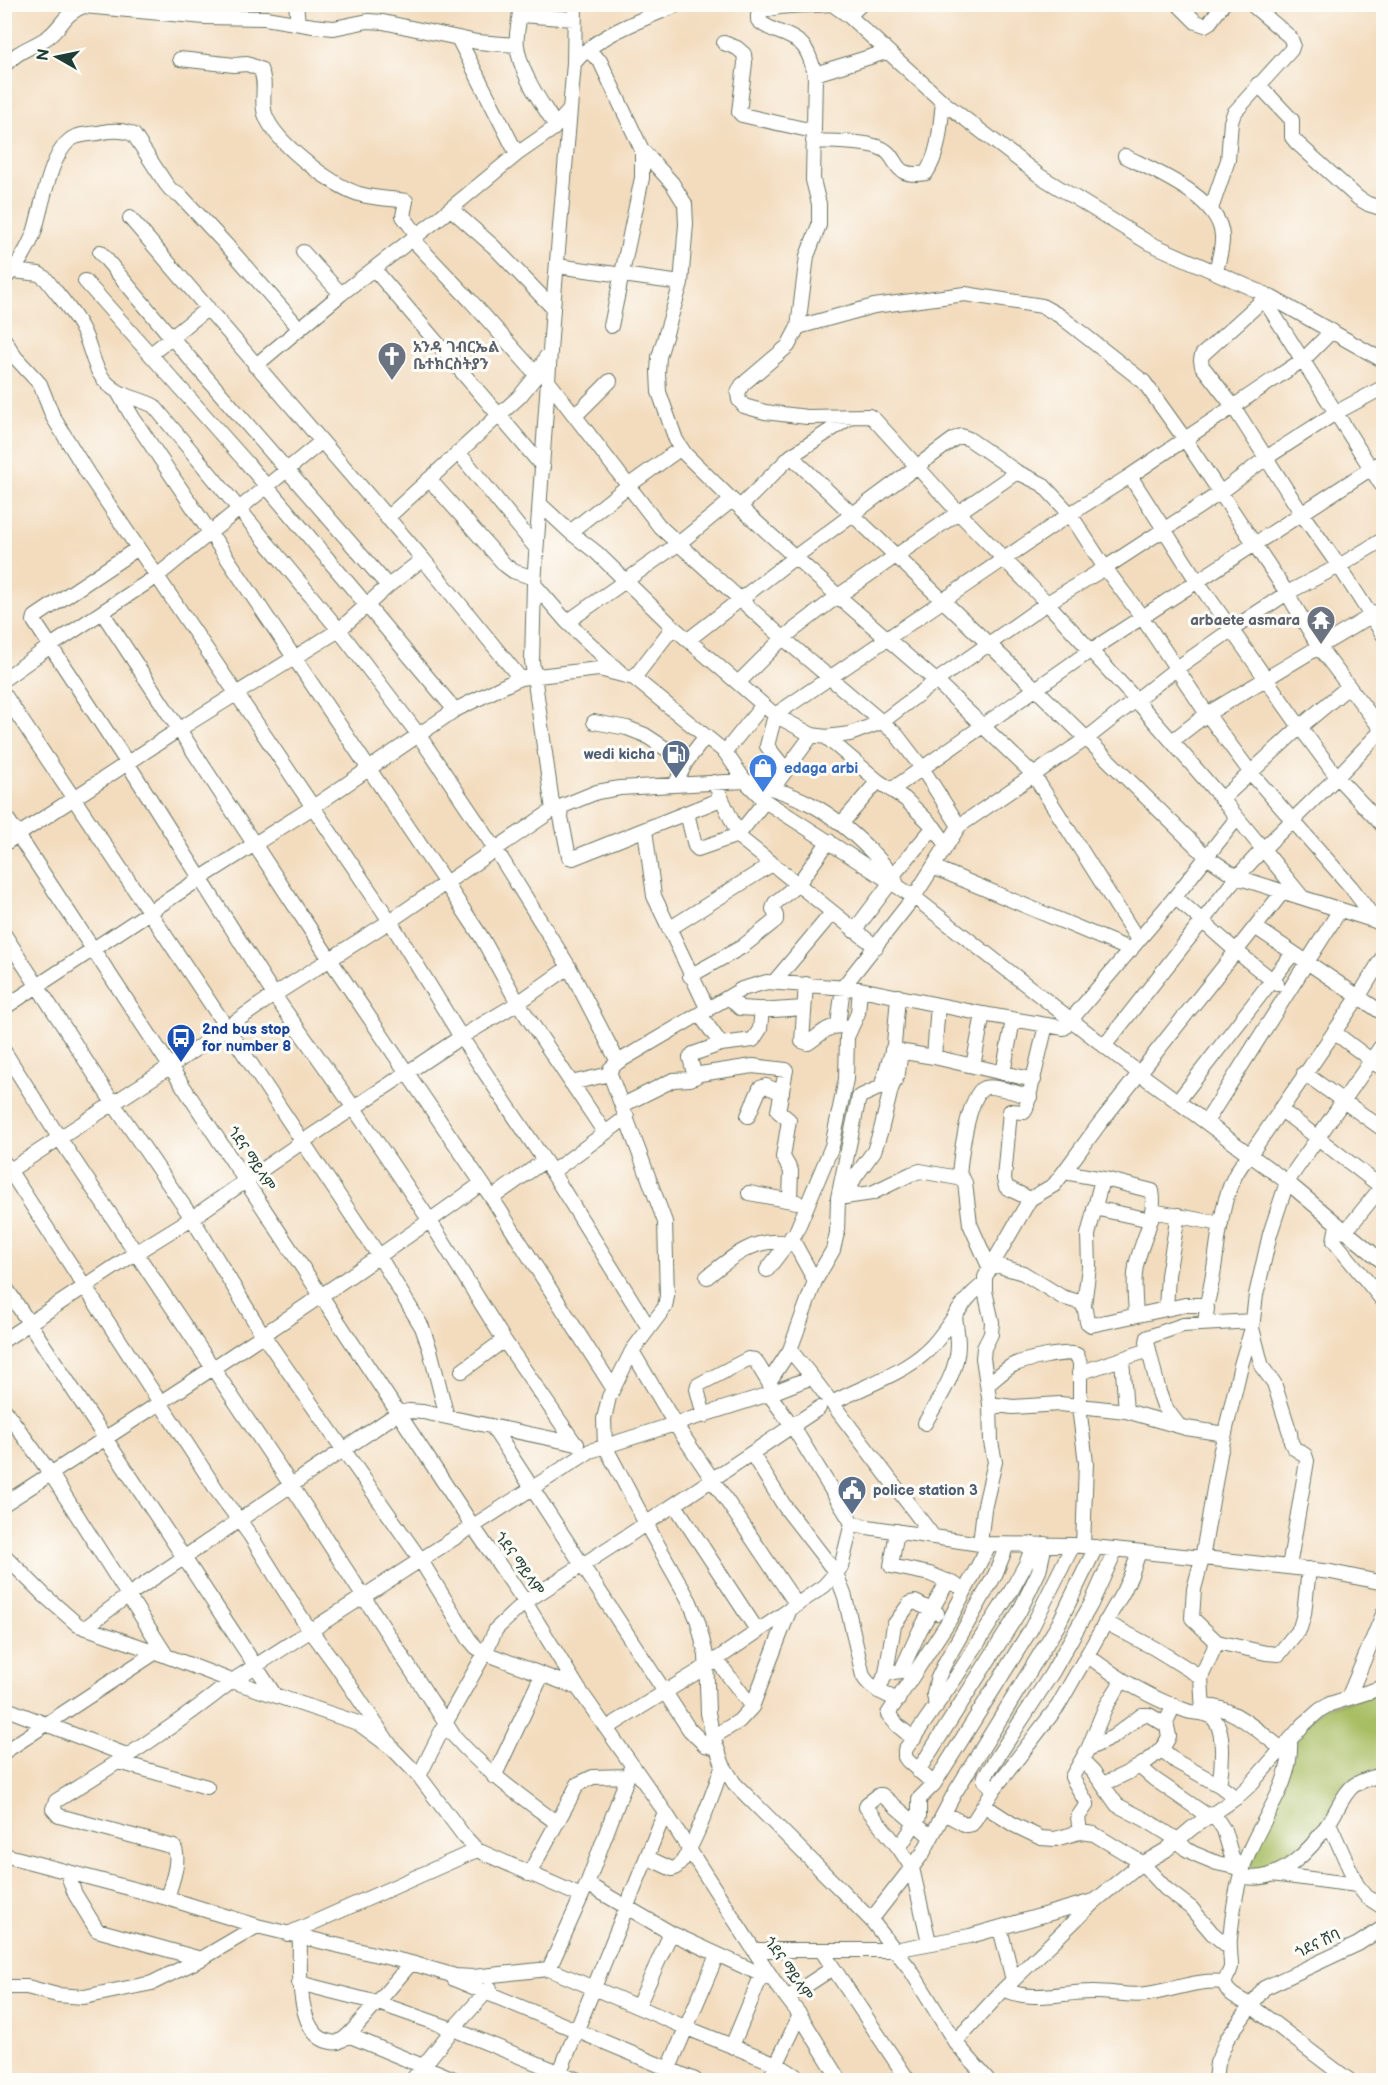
<svg xmlns="http://www.w3.org/2000/svg" width="1388" height="2085" font-family="'Balsamiq Sans','Noto Sans Ethiopic',sans-serif">
  <style>
    .green { fill: #a8be63; stroke: #647e4c; stroke-width: 1.5 }
    .lines { fill: none; stroke-linecap: round; stroke-linejoin: round }
    .minor-casing { stroke: #697564; stroke-width: 16 }
    .minor { stroke: #fff; stroke-width: 14 }
    .labels { text-anchor: middle; dominant-baseline: central; stroke-width: 6; stroke-linejoin: round; paint-order: stroke }
    .worship-label { font-size: 15px; font-weight: bold; fill: #5b616d; stroke: #fdfcf7; text-anchor: start }
    .service-label { font-size: 15px; font-weight: bold; fill: #4e5e75; stroke: #fdfcf7; text-anchor: end }
    .shop-label { font-size: 15px; font-weight: bold; fill: #366cbe; stroke: #fdfcf7; text-anchor: start }
    .transit-label { font-size: 15px; font-weight: bold; fill: #164399; stroke: #fdfcf7; text-anchor: start }
    .street-label { font-size: 15px; fill: #1f3d34; stroke: #fdfcf7 }
  </style>
  <rect width="100%" height="100%" fill="#fdfcf7"/>
  <filter id="ink" filterUnits="userSpaceOnUse"><feTurbulence type="fractalNoise" baseFrequency=".0167" numOctaves="2"/><feDisplacementMap in="SourceGraphic" scale="12" xChannelSelector="R" yChannelSelector="G"/><feConvolveMatrix kernelMatrix="1 2 1 2 8 2 1 2 1" color-interpolation-filters="sRGB"/></filter>
  <filter id="wash" filterUnits="userSpaceOnUse"><feTurbulence type="fractalNoise" baseFrequency=".008" numOctaves="4" result="noise"/><feDisplacementMap in="SourceGraphic" scale="24" xChannelSelector="R" yChannelSelector="G"/><feGaussianBlur stdDeviation="1.35" result="paint"/><feColorMatrix in="noise" values="0 0 0 0 0 0 0 0 0 0 0 0 0 0 0 0 0 1.4 0 .05"/><feComposite in="paint" operator="in"/></filter>
  <g filter="url(#wash)">
    <rect width="100%" height="100%" fill="#f3dcbe"/>
    <path class="green" d="M1378 1693 1383 1714V1771L1348 1784 1322 1826 1293 1857 1269 1871 1247 1875 1299 1730 1324 1707Z"/>
  </g>
  <g filter="url(#ink)">
    <g class="lines">
      <g class="minor-casing">
        <path id="minor" d="M296 4 298 23
          M520 4C521 18 515 33 517 46 521 75 541 102 556 126
          M831 4C813 6 770 3 758 15V20C764 26 771 29 779 32 804 41 808 48 815 74L813 180 819 204V225L807 256 798 327 788 346 742 385 738 393 739 400 744 406 765 412 807 417 869 416 874 419 959 513 1047 603 1136 700 1222 799 1302 897
          M832 4 849 16 943 102 1040 176 1149 243 1267 295 1384 361
          M1178 4 1196 22 1205 25 1210 22 1223 4
          M521 15 574 19
          M849 16 861 4
          M458 38 517 154
          M724 43 737 48 744 54 745 63 739 112 742 115 813 131
          M587 50 600 61 642 150 672 183 685 204 686 224 681 283 659 357 658 372 659 392 676 440 685 454 732 500 838 596 936 681 1033 774 1138 940
          M180 59 234 65 247 64 260 69C268 84 260 99 265 114 274 142 332 186 359 194 375 199 390 198 406 201L403 216 417 235
          M574 63 575 4
          M4 66C18 50 32 48 48 37 62 27 64 13 84 6L205 17 265 18 313 26 334 28 368 21 383 22 477 42 516 45
          M815 74 886 52
          M1258 84 1292 120V137L1296 142 1358 198 1368 204 1384 209
          M813 141C832 142 861 141 878 147 902 155 888 179 926 173 940 152 940 126 943 102
          M1125 156C1154 171 1220 197 1222 236 1223 247 1218 261 1216 272
          M451 209 493 246 553 308
          M1211 209 1228 160 1231 122 1234 113 1291 50 1293 44 1290 37 1251 4
          M130 218 423 559 520 678
          M412 239 470 300 537 375
          M100 252 172 338 388 586
          M303 252 341 294
          M557 266 681 283
          M374 269 543 467
          M14 271 39 274 46 279C58 295 73 311 82 329 94 351 92 378 119 392 130 398 143 400 154 406L339 630 418 734 496 850 569 967 618 1062
          M4 279C17 268 28 249 34 233 42 209 50 148 75 137 82 134 91 134 98 133 111 130 123 129 134 135L166 184 171 190 181 196 231 250 300 329
          M85 281 246 462 455 710
          M1267 295 1264 299 1384 489
          M1264 299 1202 355 1201 360 1202 366 1233 406 1302 514 1339 566 1384 636
          M611 326 642 178V150
          M798 327 874 306 965 294 1042 306 1060 316 1144 382 1184 438 1287 593 1319 647 1384 733
          M4 339 15 357 40 384 53 417 88 474 390 921 461 1037 552 1172 649 1328
          M151 354 208 308
          M255 366 341 294 433 223 517 154 553 129 569 111
          M548 381 660 527 783 638 896 734 922 768 959 826
          M118 392 133 418 445 882 482 938 518 1003 605 1133
          M575 416 610 381
          M458 452 536 548
          M791 456 1037 690 1207 857 1237 877 1379 922
          M1130 476 1197 581 1300 727 1337 777 1384 827
          M429 479 505 565 513 571 534 578
          M540 504 570 532 597 553 673 627 775 715 812 735 773 788
          M741 506 791 456 849 418
          M387 518 520 396 537 375 546 357
          M570 532 628 486 681 448
          M138 548 35 617 34 621 128 764 274 995 354 1108 430 1221 504 1340 574 1442
          M534 584 567 622 622 674
          M102 612 329 958 492 1198 613 1388
          M567 622 678 544 732 500
          M688 640 795 557 954 439 961 436 969 439 1017 472 1042 484 1070 514 1105 568 1142 617 1207 714 1251 773 1351 887 1377 922
          M634 678 673 627
          M4 679 49 647 157 576 321 442
          M738 683 783 638 838 596 1017 472
          M4 694 379 1256 422 1327 430 1350 447 1417
          M594 722 627 728 645 735 686 762
          M812 735 826 737 850 734 882 722 936 681 1047 603 1105 568 1220 493 1266 458 1337 412 1384 387
          M826 737 878 781 905 799 934 827 947 845
          M1172 741 1207 714 1384 608
          M725 752 763 705
          M786 770 767 746 775 715 1070 514 1130 476 1304 359 1332 331
          M714 782 740 838 876 947
          M675 785 686 762 706 736
          M891 790 1090 651 1384 460
          M1222 799 1300 727 1348 687
          M559 807 569 857 573 858 721 799
          M553 810 532 661 534 584 553 308 574 63C596 35 646 18 679 4
          M687 813 695 846 698 849 738 835 765 801
          M4 814 472 1525 525 1602 578 1688 665 1812 774 1981 800 2015 840 2080
          M842 823 878 781
          M645 830 654 896 708 1010
          M4 844 178 730 339 630 388 586 423 559
          M933 867 1131 950
          M893 875 934 827
          M1175 897 1236 951 1277 984
          M1255 927 1384 1014
          M669 929 772 864
          M854 931 891 882
          M4 934 113 1103 192 1218 263 1335 420 1559 469 1639 476 1647 485 1653 578 1688
          M690 976 742 947 776 920V916L773 909 775 903 798 884 829 841
          M775 981 832 913
          M806 984 802 1041 808 1043C821 1035 826 1025 844 1026
          M729 997 740 1008 773 1010 804 1008
          M4 1008 201 878 313 807 455 710 520 678 599 669 634 678 725 752 745 781C800 794 830 810 870 850 879 859 890 870 896 882
          M700 1015 721 1044
          M838 1025 843 987 914 897 959 826 1086 739 1177 668 1231 630 1287 593 1339 566 1384 539
          M1334 1032 1384 1070
          M1105 1045 1237 877 1263 849 1337 777 1384 728
          M892 1050 934 1057 1034 1080
          M4 1051 60 1139 291 1485 454 1736C486 1772 519 1795 557 1823
          M934 1057 938 1005
          M973 1066 983 1014
          M1003 1073 1013 1020
          M1304 1073 1384 1130
          M695 1077 690 1058 693 1054 721 1044 753 1040 760 1029 762 1009
          M571 1083 610 1074
          M881 1087 894 1045 898 996
          M1178 1101 1293 953
          M623 1105 673 1080 690 1079 700 1074 753 1066 786 1070 778 1111 789 1120 783 1157 791 1171 790 1199
          M1280 1109 1384 1189
          M748 1116 760 1088 766 1086 782 1093
          M1206 1122 1340 910
          M4 1162 218 1492 250 1535 303 1620 336 1665 392 1748
          M552 1172 627 1117
          M1064 1172 1109 1180 1152 1191C1157 1218 1141 1241 1136 1266 1133 1282 1135 1299 1136 1314
          M4 1174 171 1066 274 995 390 921 553 810 597 792 620 788 745 781 765 801 914 897 1139 1073 1287 1182 1384 1263
          M959 1177C960 1160 968 1095 984 1088 992 1084 1020 1094 1030 1097
          M749 1193 797 1202
          M846 1197 855 1177 874 1151 881 1130 891 1089 898 1073 901 1051
          M492 1198 544 1161
          M838 1198 872 1193 911 1174 920 1171 963 1179 965 1183 970 1224 990 1269
          M1030 1199 1006 1187 1004 1179 1010 1111 1024 1112 1026 1109 1046 1025
          M1094 1208 1151 1220
          M1152 1211 1221 1224
          M1337 1225 1334 1241 1384 1302
          M1345 1232 1384 1184
          M791 1237 815 1281
          M993 1264 1023 1273 1062 1297 1082 1303 1085 1310 1087 1322 1091 1325 1185 1305H1205L1207 1308 1205 1323
          M767 1270 796 1232 832 1146 846 1079 847 1037 858 1013 860 989
          M707 1277C730 1258 756 1236 787 1243
          M4 1285 274 1694
          M1084 1305 1089 1267 1088 1235 1102 1179
          M1206 1306C1221 1260 1214 1191 1249 1156L1359 996 1384 955
          M1166 1309 1168 1275 1178 1215
          M1252 1328 1262 1367 1274 1383 1290 1433 1291 1442 1294 1448 1305 1455 1307 1461 1289 1567
          M4 1340 137 1252 192 1218 302 1142 461 1037 518 1003 569 967
          M790 1350 812 1377
          M632 1351 675 1424 797 1605
          M1122 1359 1126 1411
          M462 1371 504 1340
          M1079 1373 1149 1350
          M769 1382 790 1350 815 1281 833 1250 837 1233 838 1198 859 1097 881 1087 891 1089
          M987 1385C995 1379 1004 1370 1013 1365 1024 1360 1068 1350 1077 1355L1080 1363V1415L1086 1463 1083 1546
          M769 1394 793 1427 852 1523 861 1526 980 1544 1073 1545 1253 1563 1331 1572 1384 1583
          M832 1403C863 1386 901 1375 927 1351 949 1331 959 1301 984 1284
          M990 1404 1013 1407 1060 1404 1126 1411 1186 1428 1225 1434
          M4 1409 51 1474 166 1655
          M704 1416 697 1389 698 1385 748 1359 755 1360 772 1388
          M925 1423C938 1400 958 1372 958 1345 958 1335 956 1325 955 1316
          M1179 1426 1164 1406 1159 1392 1147 1342 1148 1337 1183 1325 1253 1321
          M493 1428 689 1729 705 1745 717 1748
          M752 1454 785 1507 836 1573 845 1597 863 1676C871 1689 884 1694 898 1700
          M4 1504C165 1400 326 1296 481 1184
          M675 1505 757 1630
          M897 1531 891 1566 930 1574 956 1585
          M980 1544 984 1509 995 1462 991 1442 990 1404 983 1358 984 1348 991 1334 992 1322 985 1291V1277L1030 1199 1054 1185 1064 1172 1100 1123 1282 893
          M4 1555 45 1596 78 1625 156 1652 232 1681 358 1723 392 1748 419 1776 464 1836 477 1850 581 1896
          M1309 1569 1304 1614 1300 1628 1279 1654 1266 1653 1217 1642 1192 1618 1194 1589 1202 1559 1220 1454 1241 1365 1252 1328 1256 1295 1270 1234 1287 1182 1384 1042
          M1105 1622 1154 1648 1201 1677
          M85 1628 127 1596 398 1413 409 1411 423 1412 577 1444
          M1087 1655C1118 1679 1150 1698 1187 1711 1196 1714 1206 1711 1213 1718 1226 1730 1222 1769 1219 1785
          M716 1659 752 1707
          M886 1673 894 1625 910 1603 915 1602 937 1613
          M878 1691 886 1673 901 1671 920 1630 948 1581
          M1348 1698 1384 1612
          M936 1707 934 1694 937 1680 946 1661 995 1575 1007 1545
          M4 1708 129 1756
          M1202 1708C1225 1699 1264 1736 1282 1749
          M1203 1713 1201 1677 1217 1642
          M607 1728 707 1666 824 1586 841 1567 852 1523
          M713 1737 739 1721 752 1707 790 1609
          M914 1739 897 1725 888 1714 950 1619 989 1545
          M1290 1740C1293 1783 1263 1816 1248 1854 1237 1879 1233 1911 1230 1938 1229 1947 1231 1957 1231 1966 1231 1973 1222 1980 1226 1987 1230 1996 1243 2000 1251 2006 1284 2030 1316 2056 1349 2080
          M1088 1749 1113 1737 1142 1715H1149L1166 1725
          M1161 1749 1177 1762 1219 1785 1236 1798
          M4 1752 156 1652
          M1082 1760 1093 1771 1117 1805 1146 1820 1178 1840 1186 1849 1195 1854 1217 1863 1243 1869
          M119 1762 207 1787
          M1140 1767 1154 1779 1208 1816
          M918 1771 1019 1612 1039 1571 1045 1544
          M419 1776 446 1722 485 1653 496 1629 525 1602 629 1535 819 1408
          M494 1777 542 1675
          M934 1784 908 1761 905 1757V1750L956 1677 1011 1591 1027 1562 1033 1544
          M1103 1784C1124 1775 1161 1759 1169 1736L1166 1722 1174 1705
          M994 1789 984 1780 985 1776 1052 1673 1091 1604 1116 1549
          M985 1806 1014 1825 1041 1838 1055 1839 1080 1832 1094 1834 1142 1863 1166 1889 1191 1908 1212 1933 1230 1948
          M944 1813 966 1825 972 1824 994 1789 1058 1706 1123 1592 1131 1575 1139 1552
          M1213 1813 1224 1830 1235 1867
          M1329 1823 1357 1885 1367 1897 1384 1908
          M1080 1832 1078 1817 1087 1804 1072 1777 1088 1749 1105 1708 1122 1681
          M899 1848 866 1807 867 1804 879 1795H882L931 1837
          M4 1855 167 1898 257 1926 411 1963 455 1976 473 1977 549 1969 687 2028 777 2064 802 2080
          M648 1858 672 1869C689 1867 716 1783 723 1765
          M67 1873 75 1894 97 1930 201 1959
          M529 1874 578 1784 593 1777 627 1776
          M1272 1874 1357 1885
          M1241 1876C1279 1886 1311 1850 1330 1821 1337 1811 1343 1794 1353 1786 1361 1780 1374 1777 1384 1774
          M587 1884 671 1933 773 1980
          M167 1898C171 1884 181 1860 174 1847L59 1816 53 1809 56 1801C117 1763 176 1726 232 1681L590 1451 769 1394 812 1377 933 1536
          M871 1920 923 1853 954 1794 1058 1625 1096 1547
          M1000 1928 1013 1980
          M288 1934 477 1850
          M300 1937C300 1964 295 2031 327 2041 332 2042 336 2044 340 2041 348 2037 354 2029 360 2022 378 2003 394 1983 411 1963
          M929 1942 912 1868 899 1848 919 1817V1799L934 1784 1031 1629 1073 1545
          M756 1950H894L970 1936 1093 1901
          M822 1951 908 2080
          M549 1969 587 1884 632 1765
          M454 1979 695 2080
          M299 1983 378 2003 453 2029 578 2080
          M4 1987H27L57 1995 84 1997 152 1983 201 1959 257 1926
          M1004 1989C1031 2003 1062 1992 1091 1992 1110 1991 1128 1997 1147 1994 1174 1990 1197 1979 1225 1982
          M787 1998 833 1968
          M638 2006 671 1933
          M348 2035 456 2080
          M955 2042 1004 1989 1095 1901 1135 1868 1166 1850 1192 1828 1236 1798 1250 1785 1303 1725 1320 1710 1330 1704 1384 1687
          M732 2046 762 1974
          M557 2079 665 1812
          M412 2080 453 2029 490 1988
          M664 2080 717 1955
          M769 2080 800 2015
          M988 2080 955 2042 910 1969 871 1920 734 1783 723 1765 713 1737 708 1713 706 1655 698 1622 690 1602 646 1524 605 1446 604 1419 609 1397 632 1351 665 1307 667 1296 665 1222 610 1074V1069L618 1062 742 989 767 982 860 989 983 1014 1064 1028 1175 897 1237 818
          M1215 2080 1217 2063 1227 2039 1264 1988 1358 1944 1384 1927"/>
      </g>
      <use href="#minor" class="minor"/>
    </g>
  </g>
  <defs>
    <g id="church-pin" transform="scale(1.5)"><path d="M0 17L-7.5 6A9.5 9.5 0 1 1 7.5 6Z" fill="#6b7280" stroke="#fdfcf7"/><path d="M-1.2-6h2.4v3.5h3.3v2.4h-3.3V6h-2.4V-.1h-3.3v-2.4h3.3Z" fill="#fff"/></g>
    <g id="temple-pin" transform="scale(1.5)"><path d="M0 17L-7.5 6A9.5 9.5 0 1 1 7.5 6Z" fill="#6b7280" stroke="#fdfcf7"/><path d="M0-6L5-2H3V0L6.5 2.5H4V6H1.5V3h-3V6H-4V2.5H-6.5L-3 0V-2H-5Z" fill="#fff"/></g>
    <g id="fuel-pin" transform="scale(1.5)"><path d="M0 17L-7.5 6A9.5 9.5 0 1 1 7.5 6Z" fill="#5c6f8a" stroke="#fdfcf7"/><path d="M-5.5-6h7V0h2V4h1.3V-2.5L3-4.5l.8-.8L6-3V5H2.5V1h-1V6h-7ZM-4.2-4.7v3.2H.2V-4.7Z" fill="#fff"/></g>
    <g id="shop-pin" transform="scale(1.5)"><path d="M0 17L-7.5 6A9.5 9.5 0 1 1 7.5 6Z" fill="#3f7fe0" stroke="#fdfcf7"/><path d="M-5-2.5h2.3a2.7 3.5 0 0 1 5.4 0H5L5.5 6h-11ZM-1.5-2.5h3a1.5 2.3 0 0 0-3 0Z" fill="#fff"/></g>
    <g id="bus-pin" transform="scale(1.5)"><path d="M0 17L-7.5 6A9.5 9.5 0 1 1 7.5 6Z" fill="#1a4fb4" stroke="#fdfcf7"/><path d="M-5-6H5V4H4V6H2V4H-2V6H-4V4H-5ZM-3.5-4V0h7V-4ZM-3.5 1.2v1.5H-2V1.2ZM2 1.2v1.5H3.5V1.2Z" fill="#fff"/></g>
    <g id="civic-pin" transform="scale(1.5)"><path d="M0 17L-7.5 6A9.5 9.5 0 1 1 7.5 6Z" fill="#5c6f8a" stroke="#fdfcf7"/><path d="M-.6-6.5H3V-4.5H.6V-3L4-1V1h2V6H-6V1h2V-1L-.6-3ZM-1.2 2.5V6h2.4V2.5Z" fill="#fff"/></g>
  </defs>
  <g fill-rule="evenodd">
    <use href="#church-pin" x="392" y="356"/>
    <use href="#temple-pin" x="1321" y="620"/>
    <use href="#fuel-pin" x="676" y="754"/>
    <use href="#shop-pin" x="763" y="768"/>
    <use href="#bus-pin" x="181" y="1038"/>
    <use href="#civic-pin" x="852" y="1490"/>
  </g>
  <g class="labels">
    <g class="worship-label">
      <text x="413" y="347">አንዳ ገብርኤል<tspan x="413" dy="17">ቤተክርስትያን</tspan></text>
      <text x="1300" y="620" text-anchor="end">arbaete asmara</text>
    </g>
    <g class="service-label">
      <text x="655" y="754">wedi kicha</text>
      <text x="873" y="1490" text-anchor="start">police station 3</text>
    </g>
    <g class="shop-label">
      <text x="784" y="768">edaga arbi</text>
    </g>
    <g class="transit-label">
      <text x="202" y="1029">2nd bus stop<tspan x="202" dy="17">for number 8</tspan></text>
    </g>
    <g class="street-label">
      <text transform="translate(251 1159) rotate(57)">ጎደና ማይላም</text>
      <text transform="translate(519 1564) rotate(55)">ጎደና ማይላም</text>
      <text transform="translate(1318 1944) rotate(-25)">ጎደና ሸባ</text>
      <text transform="translate(788 1969) rotate(56)">ጎደና ማይላም</text>
    </g>
  </g>
  <rect width="1388" height="2085" fill="none" stroke="#fdfcf7" stroke-width="24"/>
  <g transform="translate(57 57) rotate(279)" stroke="#fdfcf7" stroke-width="4.5" paint-order="stroke">
  <path d="M0-4.5L10 22L0 15L-10 22Z" fill="#1f3d34"/>
  <text y="-9" font-size="16" font-weight="bold" text-anchor="middle" fill="#1f3d34">N</text>
  </g>
</svg>
